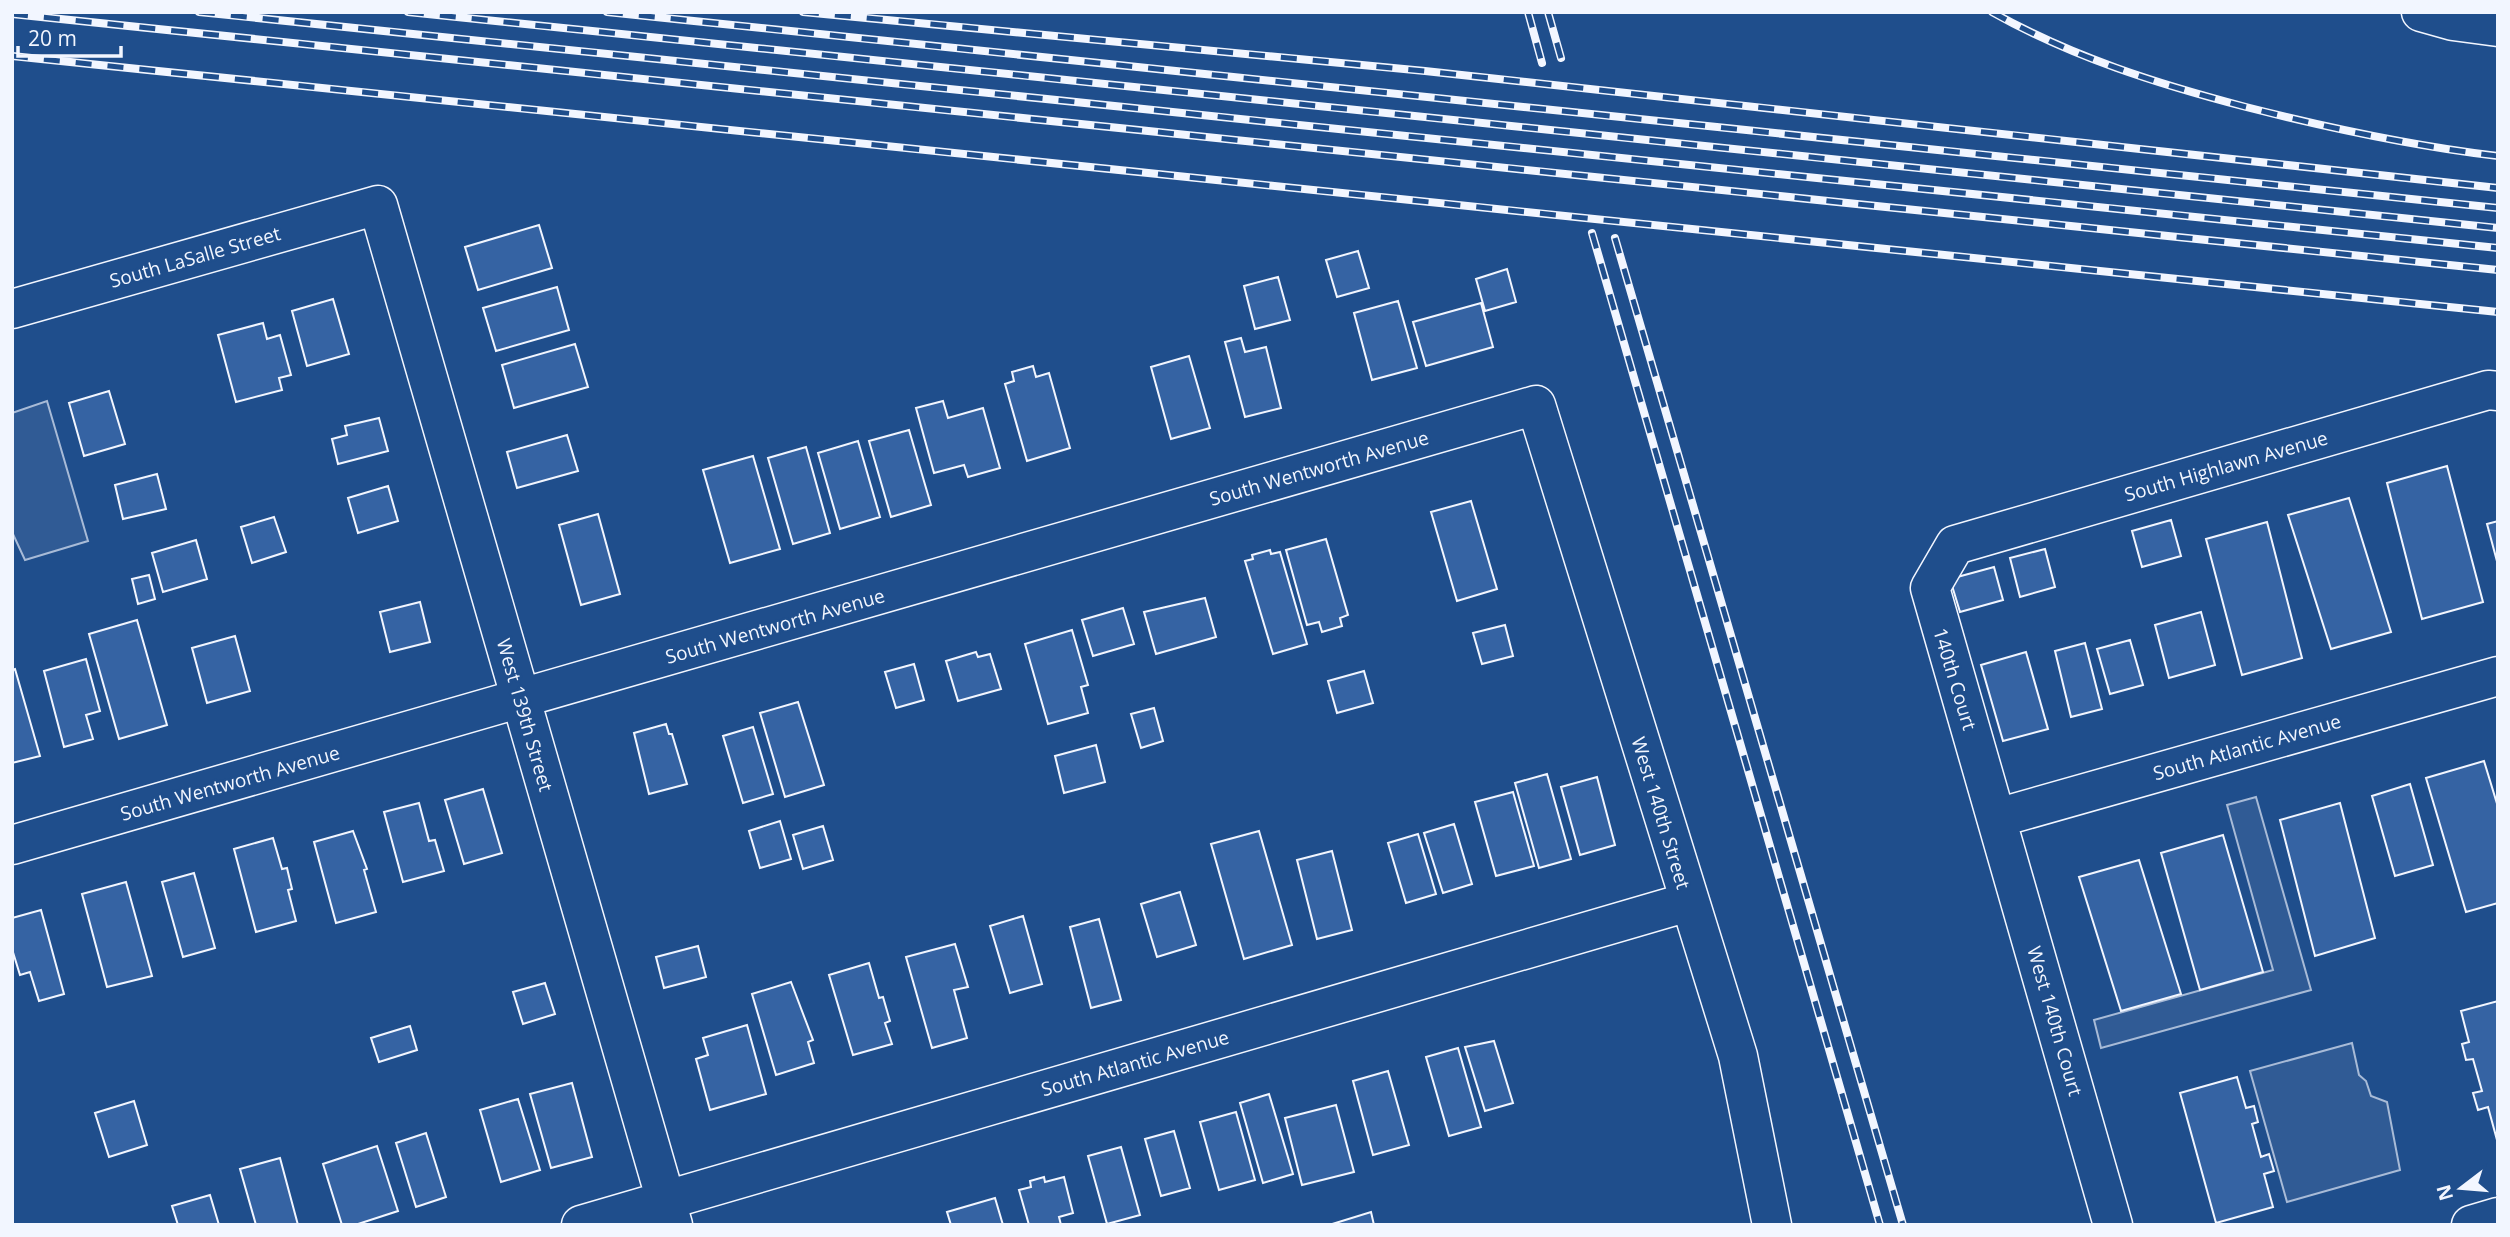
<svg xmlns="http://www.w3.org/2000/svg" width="2510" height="1237" font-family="'Open Sans',sans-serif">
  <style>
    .built { fill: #305b95; stroke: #a8bbd7; stroke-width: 2 }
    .building { fill: #3563a3; stroke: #f2f6ff; stroke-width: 2 }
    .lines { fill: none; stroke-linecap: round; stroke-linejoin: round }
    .minor-casing { stroke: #f2f6ff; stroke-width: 41 }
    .minor { stroke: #1f4e8c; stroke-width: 38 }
    .rail-casing { stroke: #f2f6ff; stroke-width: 8 }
    .rail { stroke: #1f4e8c; stroke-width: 5; stroke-dasharray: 16; stroke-linecap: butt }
    .labels { text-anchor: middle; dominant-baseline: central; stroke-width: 5; stroke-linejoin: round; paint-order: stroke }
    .street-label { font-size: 19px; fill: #f2f6ff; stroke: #1f4e8c }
  </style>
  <rect width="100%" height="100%" fill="#1f4e8c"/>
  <path class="built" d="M47 401 88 541 25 560 12 532V413Z
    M2256 797 2311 990 2101 1048 2094 1020 2273 970 2227 805Z
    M2352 1043 2359 1075 2366 1081 2371 1096 2387 1102 2400 1170 2287 1202 2250 1071Z"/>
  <path class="building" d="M539 225 552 268 478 290 465 247Z
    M1358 251 1369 288 1337 297 1326 260Z
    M1507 269 1516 302 1485 311 1476 279Z
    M1278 277 1290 320 1255 329 1244 286Z
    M557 287 569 330 496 351 483 308Z
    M333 299 349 354 307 366 292 311Z
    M1398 301 1417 368 1372 380 1354 313Z
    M1481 303 1493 347 1426 366 1413 322Z
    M263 323 267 339 280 335 291 375 279 378 282 390 236 402 218 335Z
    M1241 338 1245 352 1266 347 1281 408 1245 417 1225 342Z
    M575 344 588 387 514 408 502 365Z
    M1189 356 1210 428 1171 439 1151 367Z
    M1033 366 1036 377 1049 373 1070 448 1027 461 1005 384 1014 381 1012 372Z
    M109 391 125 444 84 456 69 403Z
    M943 401 948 418 983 408 1000 468 968 477 964 465 934 473 916 408Z
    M379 418 388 451 338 464 332 439 347 435 345 426Z
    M909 430 931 505 891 517 869 441Z
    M567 435 578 471 517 488 507 452Z
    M858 441 880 517 840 529 818 453Z
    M806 447 830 533 793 544 768 458Z
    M753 456 780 549 730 563 703 470Z
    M2447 466 2483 602 2422 619 2387 483Z
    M157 474 166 509 123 519 115 485Z
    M388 486 398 521 358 533 348 498Z
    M2349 498 2391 632 2331 649 2288 515Z
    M1471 501 1497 589 1457 601 1431 512Z
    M598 514 620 594 581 605 559 525Z
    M274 517 286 552 252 563 241 527Z
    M2171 520 2181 556 2142 567 2132 531Z
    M2498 521V565L2487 524Z
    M2267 522 2302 658 2242 675 2206 539Z
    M1326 539 1348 615 1340 618 1342 626 1322 632 1319 622 1307 625 1286 550Z
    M196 540 207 579 163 592 152 553Z
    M2045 549 2055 587 2020 597 2010 558Z
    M1270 550 1271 554 1280 552 1307 644 1273 654 1245 561 1253 559 1252 555Z
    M1994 567 2003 600 1960 612 1950 579Z
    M149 575 155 599 138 604 132 579Z
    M1205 598 1216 637 1156 654 1144 612Z
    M420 602 430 642 390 652 380 612Z
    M1123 608 1134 644 1093 656 1082 620Z
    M2201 612 2215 665 2169 678 2155 625Z
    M137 620 167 725 119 739 89 634Z
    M1505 625 1513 656 1482 664 1473 633Z
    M1072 630 1088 685 1081 687 1088 713 1048 724 1025 644Z
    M235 636 250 691 207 703 192 648Z
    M2130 640 2143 685 2110 694 2097 649Z
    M2085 643 2102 709 2071 717 2055 651Z
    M976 652 978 657 990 654 1001 689 958 701 946 661Z
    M2026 652 2048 729 2003 741 1981 665Z
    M86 659 100 711 86 715 93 739 64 747 44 671Z
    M914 664 924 700 896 708 885 672Z
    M15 669 40 756 12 763V670Z
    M1364 671 1373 703 1337 713 1328 681Z
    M798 702 824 785 785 797 760 713Z
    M1154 708 1163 741 1141 748 1131 714Z
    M666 724 669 734H672L687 784 649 794 634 733Z
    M753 727 773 794 743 803 723 736Z
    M1096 745 1105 782 1064 793 1055 756Z
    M2484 761 2498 807V903L2466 912 2426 778Z
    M1547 774 1571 859 1539 868 1515 783Z
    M1597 777 1615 845 1580 855 1561 787Z
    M2410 784 2433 865 2395 876 2372 796Z
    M483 789 502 853 464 864 445 800Z
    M1513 792 1534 866 1496 876 1475 802Z
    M419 803 429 841 435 840 444 871 403 882 384 812Z
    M2340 803 2375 938 2315 956 2280 820Z
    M780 821 791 859 760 868 749 831Z
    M1454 824 1472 884 1443 893 1424 833Z
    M823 826 833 860 803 869 793 835Z
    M353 831 367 869 364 870 376 912 336 923 314 842Z
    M1259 831 1292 945 1244 959 1211 844Z
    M1418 834 1436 894 1406 903 1388 843Z
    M2223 835 2263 972 2200 990 2161 853Z
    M273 838 282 869 287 868 292 889 288 890 296 921 256 932 234 849Z
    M1332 851 1352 930 1317 939 1297 860Z
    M2139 860 2181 994 2121 1011 2079 877Z
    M194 873 215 948 183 957 162 882Z
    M126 882 152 976 107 987 82 894Z
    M1180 892 1196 945 1157 957 1141 904Z
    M41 910 64 994 39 1001 30 972 20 975 12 949V918Z
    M1023 916 1042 984 1010 993 990 926Z
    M1099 919 1121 1000 1091 1008 1070 927Z
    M955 944 968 987 954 990 967 1038 932 1048 906 957Z
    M698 946 706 977 664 988 656 957Z
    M869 963 879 998 883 997 890 1021 885 1023 892 1044 853 1055 829 975Z
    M791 982 813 1040 808 1042 814 1063 776 1075 752 994Z
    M545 983 555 1014 523 1024 513 992Z
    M2498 1001V1140H2497L2488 1107 2478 1110 2473 1093 2482 1091 2473 1059 2466 1060 2462 1044 2469 1042 2461 1011Z
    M747 1025 766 1094 710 1110 696 1059 708 1055 703 1038Z
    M410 1026 417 1050 379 1062 371 1038Z
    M1494 1041 1513 1103 1485 1111 1465 1047Z
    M1458 1048 1481 1127 1449 1136 1426 1057Z
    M1388 1071 1409 1145 1373 1155 1353 1081Z
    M2237 1077 2246 1108 2254 1106 2258 1122 2252 1124 2261 1157 2269 1154 2274 1171 2264 1174 2273 1207 2216 1223 2180 1093Z
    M572 1083 592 1157 551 1168 530 1094Z
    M1269 1094 1293 1174 1263 1183 1240 1103Z
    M518 1099 540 1170 501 1182 480 1110Z
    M134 1101 147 1145 109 1157 95 1113Z
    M1336 1105 1354 1172 1302 1185 1285 1118Z
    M1236 1112 1255 1180 1219 1190 1200 1122Z
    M1174 1131 1190 1188 1161 1196 1145 1139Z
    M426 1133 446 1197 416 1207 396 1143Z
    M377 1146 398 1211 355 1225H342L323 1164Z
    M1121 1147 1140 1215 1107 1224 1088 1156Z
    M280 1158 298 1225H256L240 1169Z
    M1044 1177 1045 1182 1064 1177 1073 1213 1059 1217 1061 1225H1029L1019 1190 1031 1187 1030 1181Z
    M210 1195 219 1225H178L172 1206Z
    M995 1198 1003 1225H951L947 1212Z
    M1371 1212 1374 1225H1329Z"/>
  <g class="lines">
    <g class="minor-casing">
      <path id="minor" d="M2421 12 2453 21 2498 27
        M12 309 378 205 673 1225
        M1997 818 2498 676
        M12 845 1536 405 1738 1056 1772 1225
        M581 1225 1688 902
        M2113 1225 1930 588 1955 545 2488 390 2498 391
        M2471 1225 2498 1217"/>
    </g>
    <use href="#minor" class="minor"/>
    <g class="rail-casing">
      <path id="rail" d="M199 12 2498 248
        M408 12 2498 228
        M607 12 2498 208
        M803 12 1425 71 2498 188
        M1528 12 1542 63
        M1548 12 1561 58
        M1992 12C2072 57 2158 84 2246 107 2329 128 2413 146 2498 156
        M12 14 2498 270
        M12 56 2498 312
        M1592 233 1880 1225
        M1615 238 1903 1225"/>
    </g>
    <use href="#rail" class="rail"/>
  </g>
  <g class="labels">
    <g class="street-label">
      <text transform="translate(195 257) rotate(-16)">South LaSalle Street</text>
      <text transform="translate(2226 466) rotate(-16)">South Highlawn Avenue</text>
      <text transform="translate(1319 468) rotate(-16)">South Wentworth Avenue</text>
      <text transform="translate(775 626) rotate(-16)">South Wentworth Avenue</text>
      <text transform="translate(1955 679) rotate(73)">140th Court</text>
      <text transform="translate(525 715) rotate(74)">West 139th Street</text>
      <text transform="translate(2247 747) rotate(-16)">South Atlantic Avenue</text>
      <text transform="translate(230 783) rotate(-16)">South Wentworth Avenue</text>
      <text transform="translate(1661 813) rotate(73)">West 140th Street</text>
      <text transform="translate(2055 1021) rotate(74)">West 140th Court</text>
      <text transform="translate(1135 1063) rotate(-16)">South Atlantic Avenue</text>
    </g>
  </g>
  <rect width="2510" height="1237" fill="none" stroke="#f2f6ff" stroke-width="28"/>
  <g transform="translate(2461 1188) rotate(254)" stroke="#1f4e8c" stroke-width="5" paint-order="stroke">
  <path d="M0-5L12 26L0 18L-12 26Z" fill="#f2f6ff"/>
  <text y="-10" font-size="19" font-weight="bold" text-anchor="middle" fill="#f2f6ff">N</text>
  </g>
  <path d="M18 46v10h103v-10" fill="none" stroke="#f2f6ff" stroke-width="3.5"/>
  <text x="28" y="46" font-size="21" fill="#f2f6ff" stroke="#1f4e8c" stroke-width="5" paint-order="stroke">20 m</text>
</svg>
